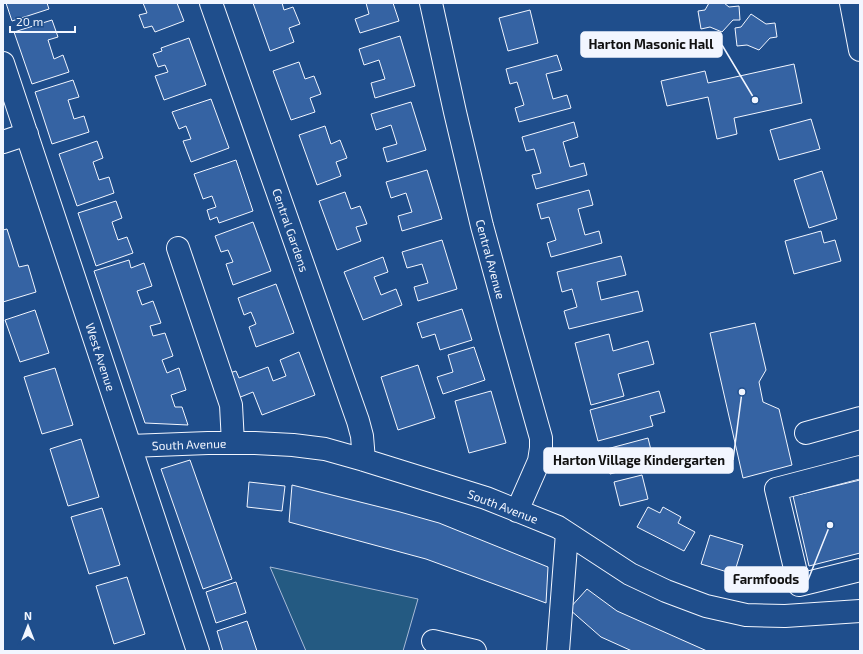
<svg xmlns="http://www.w3.org/2000/svg" width="863" height="654" font-family="'Exo 2',sans-serif">
  <style>
    .green { fill: #245a82; stroke: #a8bbd7 }
    .building { fill: #3563a3; stroke: #f2f6ff }
    .lines { fill: none; stroke-linecap: round; stroke-linejoin: round }
    .minor-casing { stroke: #f2f6ff; stroke-width: 24 }
    .minor { stroke: #1f4e8c; stroke-width: 22 }
    .labels { text-anchor: middle; dominant-baseline: central; stroke-width: 3; stroke-linejoin: round; paint-order: stroke }
    .street-label { font-size: 12px; fill: #f2f6ff; stroke: #1f4e8c }
    .leader { fill: none; stroke: #f2f6ff; stroke-width: 1.5 }
    .callout-dot { fill: #f2f6ff; stroke: #1f4e8c; stroke-width: 1.5 }
    .callout { fill: #f2f6ff; stroke: #f2f6ff; stroke-width: 1.5 }
    .callout-label { font-size: 13px; text-anchor: middle; font-weight: bold; fill: #111 }
  </style>
  <rect width="100%" height="100%" fill="#1f4e8c"/>
  <path class="green" d="M270 567 418 599 403 651H306Z"/>
  <path class="building" d="M6 3H47L49 9 12 21Z
    M143 3H177L184 21 155 32 152 26 144 28 139 15 147 13Z
    M253 3H282L284 10 293 7 300 24 289 28 294 42 270 51Z
    M366 3H393L399 21 360 33 355 19 369 14Z
    M709 3H724L729 7 739 6 740 20H733L722 32 710 27 701 29 698 11 705 10Z
    M530 10 538 43 508 51 499 18Z
    M751 14 766 24 775 23 777 37 770 38 759 50 747 45 737 46 735 28 741 27Z
    M52 20 58 37 48 40 54 59 63 55 69 72 32 84 14 32Z
    M400 36 415 86 375 98 371 83 385 79 379 60 364 65 359 49Z
    M189 38 206 85 164 100 155 76 168 72 165 65 158 67 153 54 162 51 161 48Z
    M557 55 562 70 546 74 553 99 567 95 571 108 519 122 515 108 524 105 517 82 510 84 506 69Z
    M299 62 305 79 314 76 321 94 310 98 315 112 291 120 273 71Z
    M794 64 802 103 734 118 737 134 717 139 708 97 667 106 661 81 705 71 708 83Z
    M73 80 79 97 68 100 74 119 84 116 89 132 52 144 35 92Z
    M211 99 229 148 191 162 183 141 191 139 186 126 179 129 172 112Z
    M411 102 426 150 387 162 383 148 397 144 391 125 376 130 371 114Z
    M811 119 820 149 779 160 770 130Z
    M574 122 578 137 563 142 570 167 584 163 587 175 536 189 532 175 541 173 534 149 526 151 522 137Z
    M325 126 331 144 340 140 347 158 336 162 341 176 317 185 299 135Z
    M97 141 103 158 93 162 99 180 109 177 114 193 77 206 59 154Z
    M236 160 253 211 219 223 217 217 210 220 207 210 216 207 212 196 203 199 194 174Z
    M427 170 442 219 402 231 398 216 412 212 406 193 391 198 386 182Z
    M822 171 837 219 809 228 794 180Z
    M589 190 593 205 578 209 585 235 599 231 602 243 551 257 547 243 556 240 549 217 541 219 537 204Z
    M345 192 351 209 360 206 367 224 356 227 361 241 337 250 319 201Z
    M116 201 122 218 112 222 118 240 127 237 133 253 96 266 78 213Z
    M253 222 271 271 233 285 226 264 233 262 228 250 221 252 215 236Z
    M7 229 19 267 28 265 36 292 3 302V230Z
    M821 231 824 243 835 240 841 261 794 274 785 241Z
    M442 240 457 289 418 301 414 287 428 283 422 264 407 268 402 252Z
    M621 256 626 275 597 282 601 300 638 291 643 311 569 329 564 311 577 307 572 289 562 292 557 272Z
    M383 257 388 272 374 277 381 295 396 289 402 305 363 320 344 272Z
    M129 260 131 268 144 263 152 286 137 291 142 305 153 301 161 323 150 326 153 336 165 333 173 356 162 360 167 373 179 368 186 390 171 395 175 407H182L188 425 145 423 94 271Z
    M276 284 294 333 256 347 249 327 256 324 251 312 244 315 238 298Z
    M462 309 472 340 440 350 435 334 422 338 417 323Z
    M35 310 49 353 20 362 5 320Z
    M755 323 766 370 759 382 763 402 779 409 792 465 743 478 710 333Z
    M609 334 613 351 648 341 654 364 618 374 624 396 591 405 575 343Z
    M474 347 485 380 443 394 437 377 453 372 448 355Z
    M299 352 315 395 262 415 253 392 238 398 229 373 236 371 239 378 268 367 273 381 286 376 280 360Z
    M418 365 435 418 398 430 381 377Z
    M55 368 73 425 42 434 24 377Z
    M491 391 506 443 469 453 455 401Z
    M659 391 665 412 650 416 653 426 598 441 590 410Z
    M648 438 654 462 610 474 603 450Z
    M81 439 99 497 68 506 50 449Z
    M190 460 232 579 203 589 161 469Z
    M642 475 648 499 620 506 614 482Z
    M860 480V553L809 566 793 496Z
    M249 482 285 486 282 511 247 507Z
    M292 485 400 512 439 523 548 567 546 603 426 559 289 522Z
    M648 507 660 513 663 507 681 517 678 523 695 532 684 551 637 527Z
    M102 508 120 565 89 574 71 517Z
    M710 535 743 545 734 574 701 564Z
    M127 577 145 634 114 644 96 586Z
    M236 582 246 613 216 623 206 592Z
    M587 589 617 611 707 651H632L601 637 569 609Z
    M247 621 257 651H223L217 631Z"/>
  <g class="lines">
    <g class="minor-casing">
      <path id="minor" d="M211 3 358 421 362 436 364 460
        M431 3 455 112 482 226 510 328 541 438V448L539 461 517 511
        M851 3 860 50
        M3 63 198 651
        M3 142 27 134
        M178 248 231 405 233 443
        M806 433 860 418
        M130 446 208 443H255L293 445 325 449 364 460 486 498 558 527 630 574 666 591 706 606 746 615 785 616 860 611
        M860 467 776 489 799 585 860 570
        M433 641 475 651
        M558 651 567 533"/>
    </g>
    <use href="#minor" class="minor"/>
  </g>
  <g class="labels">
    <g class="street-label">
      <text transform="translate(291 230) rotate(71)">Central Gardens</text>
      <text transform="translate(491 259) rotate(75)">Central Avenue</text>
      <text transform="translate(101 357) rotate(72)">West Avenue</text>
      <text transform="translate(189 444) rotate(-2)">South Avenue</text>
      <text transform="translate(503 506) rotate(21)">South Avenue</text>
    </g>
  </g>
  <path class="leader" d="M755 100L722 45M742 392L733 460M830 525L808 580"/>
  <g class="callout-dot">
    <circle cx="755" cy="100" r="4"/>
    <circle cx="742" cy="392" r="4"/>
    <circle cx="830" cy="525" r="4"/>
  </g>
  <g class="callout">
    <rect x="581" y="32" width="141" height="25" rx="4"/>
    <rect x="544" y="448" width="189" height="25" rx="4"/>
    <rect x="725" y="567" width="83" height="25" rx="4"/>
  </g>
  <g class="callout-label">
    <text x="651" y="49">Harton Masonic Hall</text>
    <text x="639" y="465">Harton Village Kindergarten</text>
    <text x="766" y="584">Farmfoods</text>
  </g>
  <rect width="863" height="654" fill="none" stroke="#f2f6ff" stroke-width="8"/>
  <g transform="translate(28 626)" stroke="#1f4e8c" stroke-width="3" paint-order="stroke">
  <path d="M0-3L7 15L0 10L-7 15Z" fill="#f2f6ff"/>
  <text y="-6" font-size="11" font-weight="bold" text-anchor="middle" fill="#f2f6ff">N</text>
  </g>
  <path d="M10 26v6h65v-6" fill="none" stroke="#f2f6ff" stroke-width="2"/>
  <text x="16" y="26" font-size="12" fill="#f2f6ff" stroke="#1f4e8c" stroke-width="3" paint-order="stroke">20 m</text>
</svg>
